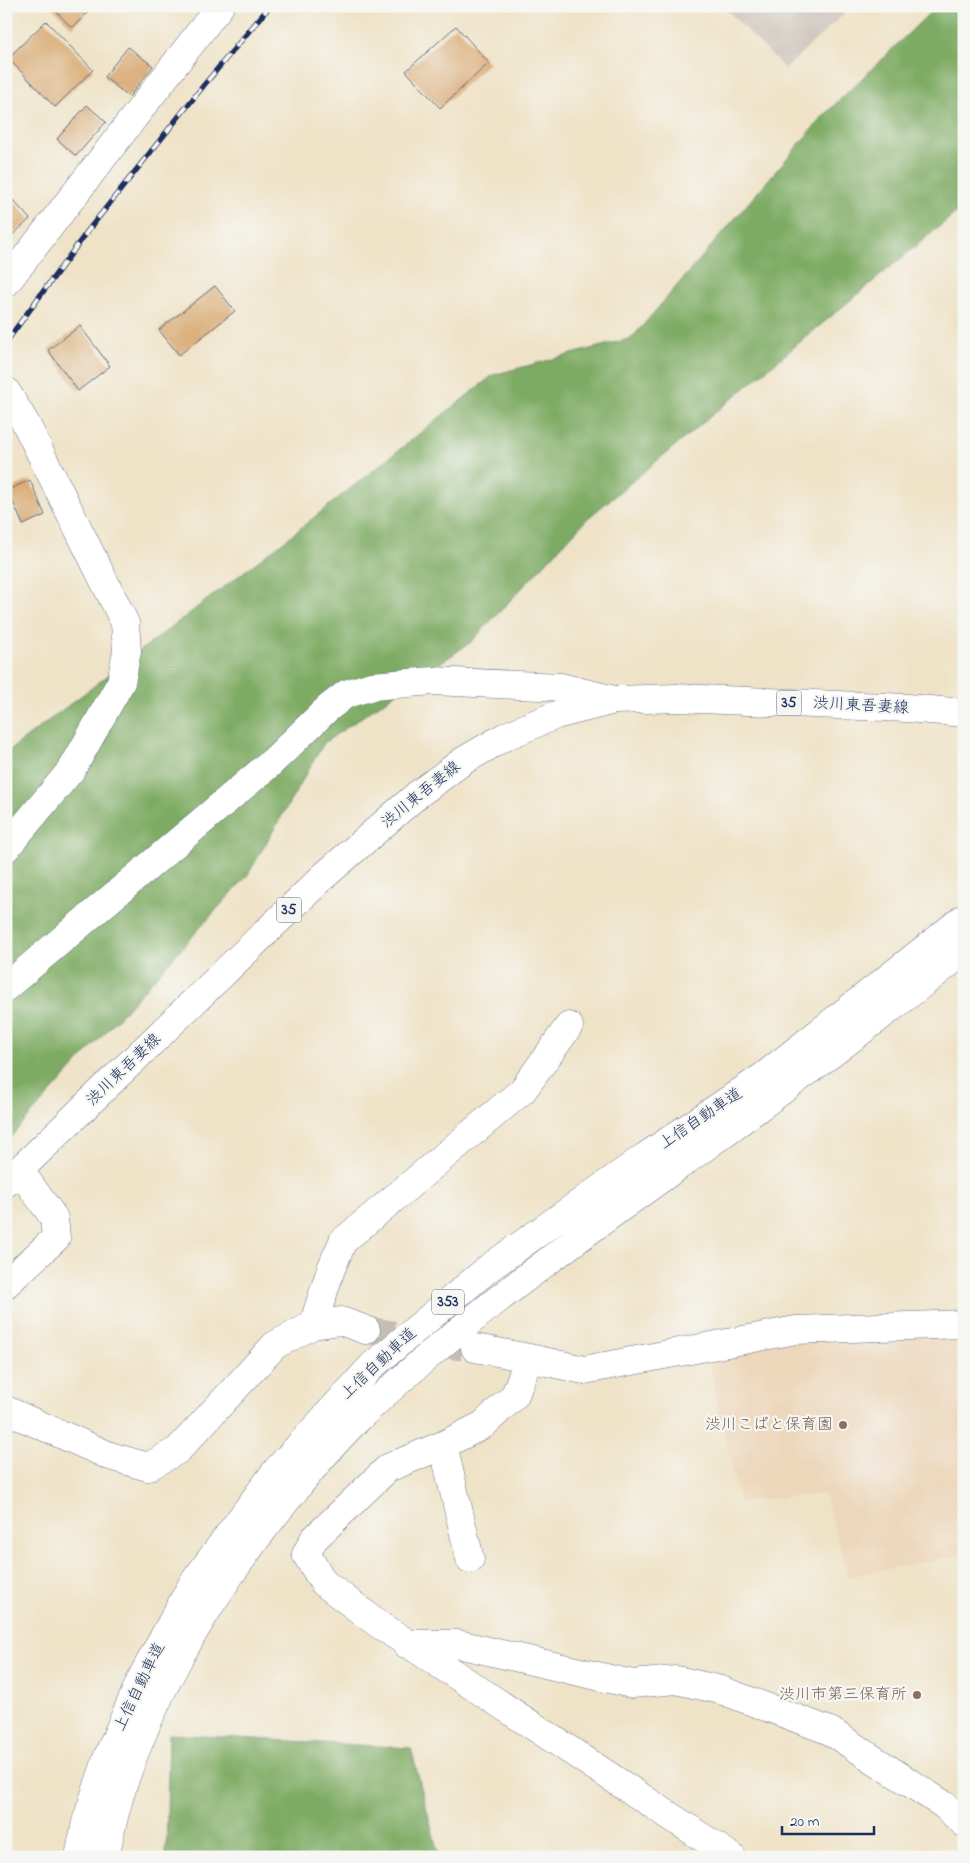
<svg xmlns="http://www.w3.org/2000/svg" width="970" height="1863" font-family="'Indie Flower','Klee One',sans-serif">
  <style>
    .built { fill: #edd7bb }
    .industrial { fill: #ccc2b9 }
    .forest { fill: #7eab64; stroke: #4c6d61 }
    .building { fill: #daae79 }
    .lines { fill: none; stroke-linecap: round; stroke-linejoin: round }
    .minor-tunnel { stroke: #c5bfb2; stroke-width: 28; stroke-dasharray: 28 14; stroke-linecap: butt }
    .minor-casing { stroke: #656e83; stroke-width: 29 }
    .primary-casing { stroke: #656e83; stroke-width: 29 }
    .trunk-casing { stroke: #656e83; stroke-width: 29 }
    .minor { stroke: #fff; stroke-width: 28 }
    .primary { stroke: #fff; stroke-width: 28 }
    .trunk { stroke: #fff; stroke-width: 28 }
    .rail-casing { stroke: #1b2f5e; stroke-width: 5.5 }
    .rail { stroke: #f6f6f2; stroke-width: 4; stroke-dasharray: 11; stroke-linecap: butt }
    .education-dot { fill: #8d6e63; stroke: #f6f6f2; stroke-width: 2 }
    .labels { text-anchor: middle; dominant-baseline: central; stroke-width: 4.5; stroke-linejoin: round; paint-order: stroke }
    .shield { fill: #f6f6f2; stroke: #5d6b8a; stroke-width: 1 }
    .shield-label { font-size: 15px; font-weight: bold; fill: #1b2f5e }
    .street-label { font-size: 16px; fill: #1b2f5e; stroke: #f6f6f2 }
    .education-label { font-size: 16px; fill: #785e54; stroke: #f6f6f2; text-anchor: end }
  </style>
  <rect width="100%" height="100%" fill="#f6f6f2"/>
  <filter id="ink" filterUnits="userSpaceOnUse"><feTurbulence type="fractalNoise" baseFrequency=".02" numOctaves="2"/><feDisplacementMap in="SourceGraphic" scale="10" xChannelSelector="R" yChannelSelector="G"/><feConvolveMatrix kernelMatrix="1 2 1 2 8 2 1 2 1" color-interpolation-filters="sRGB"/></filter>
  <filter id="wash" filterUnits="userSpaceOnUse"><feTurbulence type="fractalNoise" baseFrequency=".0096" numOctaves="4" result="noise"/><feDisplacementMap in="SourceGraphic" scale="20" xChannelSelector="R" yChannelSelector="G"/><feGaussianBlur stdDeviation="1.12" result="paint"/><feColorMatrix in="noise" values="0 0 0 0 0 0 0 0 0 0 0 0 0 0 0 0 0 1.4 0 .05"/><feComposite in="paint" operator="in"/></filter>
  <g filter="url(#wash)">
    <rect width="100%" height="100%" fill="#efe3c7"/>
    <path class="built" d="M964 1329V1554L848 1577 824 1494 739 1502 708 1356 798 1337Z"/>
    <path class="industrial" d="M723 6H852L785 69Z"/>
    <path class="forest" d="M937 6H964V206L588 518 471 642 324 743 247 876 6 1142V753L287 539 493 375 632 338 826 113Z
      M169 1734 411 1748 439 1857H166Z"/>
    <g id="blocks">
      <path class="building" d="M51 6H94L72 28Z
        M46 21 93 70 55 107 8 58Z
        M456 26 489 63 440 108 406 71Z
        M128 47 153 66 129 97 104 77Z
        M87 105 106 122 76 156 57 139Z
        M13 200 30 219 6 241V207Z
        M215 286 235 311 179 355 159 330Z
        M80 326 110 366 78 391 48 350Z
        M30 480 45 515 23 525 8 490Z"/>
    </g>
  </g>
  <g filter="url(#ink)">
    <use href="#blocks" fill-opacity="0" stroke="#656e83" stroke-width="1"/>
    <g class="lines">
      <path class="minor-tunnel" d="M366 1330 463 1347"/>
      <g class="minor-casing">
        <path id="minor" d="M6 283 220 6
          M6 391 26 424 125 623 127 651 121 682 72 769 6 848
          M6 987 272 762 327 709 346 694 372 686 433 681 561 687 615 700
          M6 1284 56 1238 54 1218 20 1171
          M313 1325 331 1269 343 1241 523 1090 569 1026
          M475 1348 529 1358 584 1370 796 1330 964 1324
          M529 1358 515 1395 483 1425 443 1445 388 1468 314 1539 306 1554 324 1583 377 1623 732 1857
          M6 1410 110 1456 148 1467 178 1450 275 1345 313 1325 341 1321 366 1330
          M443 1445 470 1559
          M406 1644H458L632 1684 676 1680 721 1690 830 1731 944 1805 964 1823"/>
      </g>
      <g class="primary-casing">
        <path id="primary" d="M6 1183 325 875 417 795 463 761 506 736 556 715 615 700 677 698 907 708 964 713"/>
      </g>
      <g class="trunk-casing">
        <path id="trunk" d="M79 1857 86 1822 108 1756 141 1679 193 1583 275 1472 373 1365 490 1267 646 1156 764 1076 964 918
          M105 1857C110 1832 116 1806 124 1782 161 1674 222 1577 295 1490 315 1465 336 1440 359 1418 460 1322 574 1241 687 1160 781 1092 874 1023 964 951"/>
      </g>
      <use href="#minor" class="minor"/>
      <use href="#primary" class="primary"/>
      <use href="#trunk" class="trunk"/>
      <g class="rail-casing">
        <path id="rail" d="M6 342 90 228 204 85 270 6"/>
      </g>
      <use href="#rail" class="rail"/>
    </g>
  </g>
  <g class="education-dot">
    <circle cx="843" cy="1425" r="5"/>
    <circle cx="917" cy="1695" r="5"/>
  </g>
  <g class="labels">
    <g class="shield">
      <rect x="776.5" y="690.5" width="25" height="25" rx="4"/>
      <rect x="276.5" y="897.5" width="25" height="25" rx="4"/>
      <rect x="432" y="1289.5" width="32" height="25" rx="4"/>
    </g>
    <g class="shield-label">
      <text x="789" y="703">35</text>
      <text x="289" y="910">35</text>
      <text x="448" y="1302">353</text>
    </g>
    <g class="street-label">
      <text transform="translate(861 706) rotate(3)">渋川東吾妻線</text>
      <text transform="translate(421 795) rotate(-39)">渋川東吾妻線</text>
      <text transform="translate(124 1070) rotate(-44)">渋川東吾妻線</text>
      <text transform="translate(701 1119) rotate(-34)">上信自動車道</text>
      <text transform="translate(379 1364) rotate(-43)">上信自動車道</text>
      <text transform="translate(140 1687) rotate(-64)">上信自動車道</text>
    </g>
    <g class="education-label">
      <text x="833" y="1425">渋川こばと保育園</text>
      <text x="907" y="1695">渋川市第三保育所</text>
    </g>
  </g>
  <rect width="970" height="1863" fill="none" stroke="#f6f6f2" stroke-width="25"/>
  <path d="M782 1826v8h92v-8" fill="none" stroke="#1b2f5e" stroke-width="2.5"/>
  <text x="790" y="1826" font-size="15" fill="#1b2f5e" stroke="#f6f6f2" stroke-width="4" paint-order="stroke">20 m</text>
</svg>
